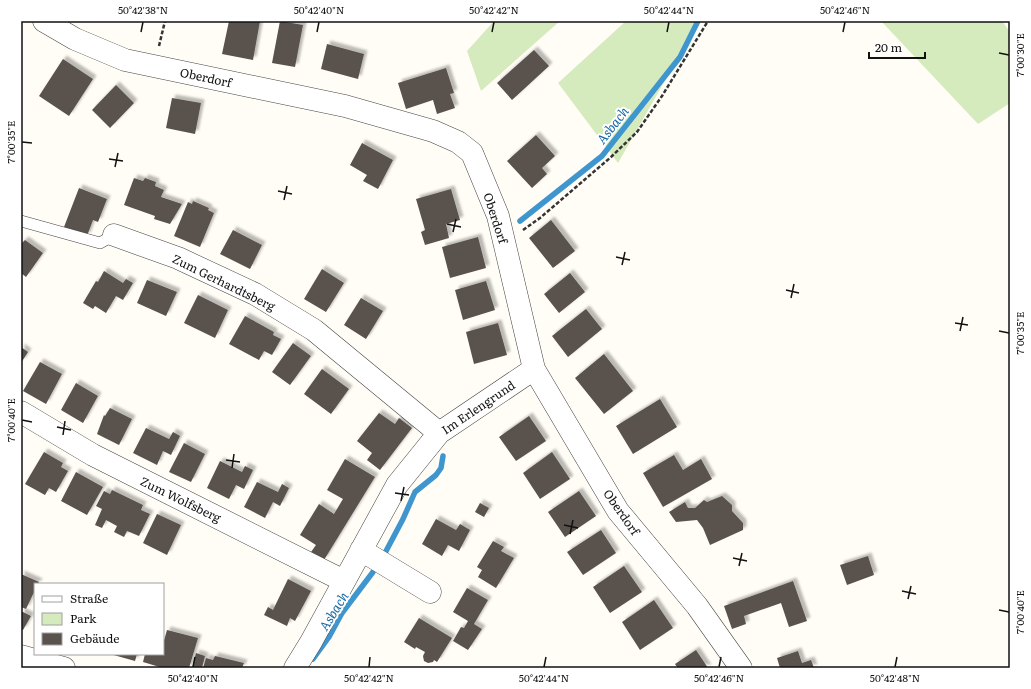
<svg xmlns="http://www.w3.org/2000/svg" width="1031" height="689" font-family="Literata,serif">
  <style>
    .green { fill: #d5ebbd }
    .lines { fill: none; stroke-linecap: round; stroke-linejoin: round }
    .stream { stroke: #3f96cf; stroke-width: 5.5 }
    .building { fill: #5a524d; filter: url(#shadow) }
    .service-casing { stroke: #444; stroke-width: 12 }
    .minor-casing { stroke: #444; stroke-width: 23 }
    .path { stroke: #333; stroke-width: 2.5; stroke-dasharray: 4 2; stroke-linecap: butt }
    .service { stroke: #fff; stroke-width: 11 }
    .minor { stroke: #fff; stroke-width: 22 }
    .ticks { fill: none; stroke: #111; stroke-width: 1.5 }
    .labels { text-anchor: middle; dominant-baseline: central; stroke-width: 4; stroke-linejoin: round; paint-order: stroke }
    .street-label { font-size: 12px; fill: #111; stroke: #fff }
    .water-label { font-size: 13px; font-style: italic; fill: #1768a6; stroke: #fff }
    .neatline { fill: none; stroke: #111; stroke-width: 1.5 }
    .ticks-label { font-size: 10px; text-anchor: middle; fill: #111 }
  </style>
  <defs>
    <filter id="shadow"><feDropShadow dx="3.5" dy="-3.5" stdDeviation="1" flood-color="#0004"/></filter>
  </defs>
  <rect width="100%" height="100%" fill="#fffdf5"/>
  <path class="green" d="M494 21H560L481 91 467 51Z
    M626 21H699L618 163 558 83Z
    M881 21H1002L1010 32V103L978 124Z"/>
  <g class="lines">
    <path class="stream" d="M520 221 602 156 680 57 698 21
      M385 553 403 519 415 492 436 475 441 468 443 456
      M313 659 329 637 342 613 373 572"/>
  </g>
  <path class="building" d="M229 21H260L253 60 222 54Z
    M280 21 303 25 295 67 272 63Z
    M327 44 364 54 358 79 321 69Z
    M534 50 549 66 512 100 497 83Z
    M63 59 93 79 69 116 39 96Z
    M446 68 454 93 450 94 455 108 437 114 433 100 406 109 398 83Z
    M116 85 134 103 110 128 92 110Z
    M172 98 201 103 195 134 166 128Z
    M536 135 555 156 542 168 547 174 532 188 507 161Z
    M362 143 393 160 378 189 363 181 367 175 350 165Z
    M134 178 143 181 145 178 156 182 155 186 164 190 161 197 182 204 170 224 154 219 155 216 124 205Z
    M79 188 107 199 98 222 93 220 87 236 64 227Z
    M451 189 460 220 446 224 449 238 425 245 421 232 425 230 416 199Z
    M193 201 209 208 208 210 214 213 200 247 174 236 188 202 192 204Z
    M551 220 575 251 553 268 529 238Z
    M233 230 262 245 250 269 220 254Z
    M478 237 486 268 450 278 442 247Z
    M25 240 43 253 26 277 21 273V244Z
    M322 269 344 283 326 312 304 299Z
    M104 271 123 283 126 279 133 283 123 300 116 296 106 313 95 306 93 309 83 303 96 281 98 282Z
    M570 273 585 292 559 313 544 294Z
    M147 280 177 292 166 316 137 303Z
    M486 281 495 310 463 320 455 290Z
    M198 295 228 310 215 338 184 323Z
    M361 298 383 311 366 339 344 325Z
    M586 309 602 329 568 357 552 336Z
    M245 316 274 332 273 335 281 339 272 355 264 351 259 360 229 344Z
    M498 323 507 355 474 364 466 332Z
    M293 343 311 356 290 385 272 372Z
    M21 347 28 352 21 363Z
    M604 354 633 391 604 414 575 378Z
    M40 362 62 374 46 404 23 391Z
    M322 369 349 389 331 414 304 394Z
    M76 383 98 396 83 423 61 410Z
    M660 399 677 427 633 454 616 426Z
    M110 408 132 419 119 445 97 434 104 415 105 416Z
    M379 413 395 424 399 418 412 428 380 470 367 460 372 453 357 441Z
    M529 416 546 441 516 461 499 437Z
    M146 428 169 439 173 432 180 436 171 455 163 451 157 465 133 453Z
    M184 443 205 454 191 482 169 472Z
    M44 452 63 463 61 467 68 471 56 492 49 488 45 495 25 484Z
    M552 452 570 479 540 499 523 473Z
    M674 455 683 470 701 459 712 479 663 507 643 473Z
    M345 459 375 477 324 560 311 552 316 545 300 535 319 504 334 514 343 499 327 490Z
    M220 461 242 472 245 466 253 470 244 489 236 485 229 499 207 488Z
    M76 472 103 487 87 515 61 501Z
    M257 482 278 492 282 484 289 488 280 506 273 502 265 518 244 507Z
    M112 490 143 505 141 510 150 514 139 536 127 531 124 537 114 532 117 526 106 520 102 528 95 525 102 509 96 506 104 491 110 494Z
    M579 491 596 516 565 537 548 512Z
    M722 496 732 505V511L743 523V530L710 545 703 528 697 520 676 522 669 512 685 502 688 508H695L704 500 707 502Z
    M480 503 489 508 484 517 475 512Z
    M157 514 181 525 167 555 143 543Z
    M436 519 456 530 460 524 470 530 459 551 448 545 442 556 422 544Z
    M601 530 616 553 583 575 567 552Z
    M493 541 504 547 501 551 514 558 496 588 478 577 482 570 477 567Z
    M868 556 874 575 847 585 840 565Z
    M624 566 642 592 610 613 593 587Z
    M21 574 39 582 38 584H35V590L26 609 21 607Z
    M288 579 311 591 295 621 290 618 287 626 264 615 268 607 273 610Z
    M793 581 807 621 789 627 781 603 744 616 746 624 732 629 724 606Z
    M467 588 488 600 474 624 482 629 468 650 453 641 461 627 464 628 468 621 453 612Z
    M654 600 673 628 640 650 622 622Z
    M21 611 31 616 23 630 21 629Z
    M419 618 452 638 437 662 434 660 433 662 428 663 424 661 423 656 425 652 416 647 415 649 404 642Z
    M167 630 198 638 189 668H163L143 662 145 654H163V644Z
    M696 650 708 668H676L677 667 675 664Z
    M798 651 802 663 811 660 814 668H780L777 658Z
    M196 653 205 656 202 668H192Z
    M110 654H137L135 661Z
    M215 656 244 663 242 668H203L206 658 213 660Z"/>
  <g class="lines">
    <g class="service-casing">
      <path id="service" d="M21 221 100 243 114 235"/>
    </g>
    <g class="minor-casing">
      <path id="minor" d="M44 21 75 39 125 60 345 106 433 131 458 142 472 153 498 216 534 369 618 511 697 606 741 668
        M114 235 178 258 255 294 314 330 439 433
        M21 412 93 455 344 581
        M361 550 430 592
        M21 656 64 668
        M295 668 311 642 397 485 439 433 534 369"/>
    </g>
    <path class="path" d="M159 46 165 21
      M523 230 540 218 611 157 637 132 662 96 708 21"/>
    <use href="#service" class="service"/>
    <use href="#minor" class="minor"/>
  </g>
  <path class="ticks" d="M141 32 143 22M317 32 319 22M492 32 494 22M667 32 669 22M843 32 845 22M999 53 1009 55M22 142 32 143M109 159 123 161M115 167 118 153M278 191 292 194M284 200 287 186M447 224 461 227M453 232 456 219M616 257 630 260M622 265 625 252M786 290 799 293M791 298 794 284M955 323 968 325M960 331 963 317M999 331 1009 333M22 420 32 422M57 427 71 430M63 435 65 421M226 460 240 462M232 468 234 454M395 493 409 495M401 501 404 487M564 525 578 528M570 534 573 520M733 558 747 561M739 566 742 553M902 591 916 594M908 599 911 586M999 610 1009 612M193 667 195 657M369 667 370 657M544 667 546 657M719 667 721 657M895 667 897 657"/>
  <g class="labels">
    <g class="street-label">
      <text transform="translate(206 77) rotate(12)">Oberdorf</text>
      <text transform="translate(496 218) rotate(72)">Oberdorf</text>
      <text transform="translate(224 282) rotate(26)">Zum Gerhardtsberg</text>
      <text transform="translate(478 407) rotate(-34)">Im Erlengrund</text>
      <text transform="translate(181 499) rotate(26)">Zum Wolfsberg</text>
      <text transform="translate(622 512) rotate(55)">Oberdorf</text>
    </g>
    <g class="water-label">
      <text transform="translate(612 125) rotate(-52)">Asbach</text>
      <text transform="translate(333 611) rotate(-58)">Asbach</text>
    </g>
  </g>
  <rect width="1031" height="689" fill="none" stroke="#ffffff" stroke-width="44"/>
  <rect x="34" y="583" width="130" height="72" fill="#ffffff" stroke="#a0a0a0"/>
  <rect x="42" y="596" width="20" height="6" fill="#ffffff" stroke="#a0a0a0"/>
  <text x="70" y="603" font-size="12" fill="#111111">Straße</text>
  <rect x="42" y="613" width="20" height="12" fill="#d5ebbd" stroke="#a0a0a0"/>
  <text x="70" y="623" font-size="12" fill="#111111">Park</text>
  <rect x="42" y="633" width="20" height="12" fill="#5a524d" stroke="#a0a0a0"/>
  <text x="70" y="643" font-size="12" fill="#111111">Gebäude</text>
  <path d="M869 52v6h56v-6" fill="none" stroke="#111111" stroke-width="2"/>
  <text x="875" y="52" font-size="12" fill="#111111" stroke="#ffffff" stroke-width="3" paint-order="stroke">20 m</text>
  <rect x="22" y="22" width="987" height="645" class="neatline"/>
  <g class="ticks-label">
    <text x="143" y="14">50°42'38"N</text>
    <text x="319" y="14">50°42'40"N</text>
    <text x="494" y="14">50°42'42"N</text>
    <text x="669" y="14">50°42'44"N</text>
    <text x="845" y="14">50°42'46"N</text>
    <text transform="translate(1020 55) rotate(-90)" y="4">7°00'30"E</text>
    <text transform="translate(11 142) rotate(-90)" y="4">7°00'35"E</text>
    <text transform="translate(1020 333) rotate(-90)" y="4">7°00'35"E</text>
    <text transform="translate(11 420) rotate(-90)" y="4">7°00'40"E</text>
    <text transform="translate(1020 612) rotate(-90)" y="4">7°00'40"E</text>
    <text x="193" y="682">50°42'40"N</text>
    <text x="369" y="682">50°42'42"N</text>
    <text x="544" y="682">50°42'44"N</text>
    <text x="719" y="682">50°42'46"N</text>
    <text x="895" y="682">50°42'48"N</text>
  </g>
</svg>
